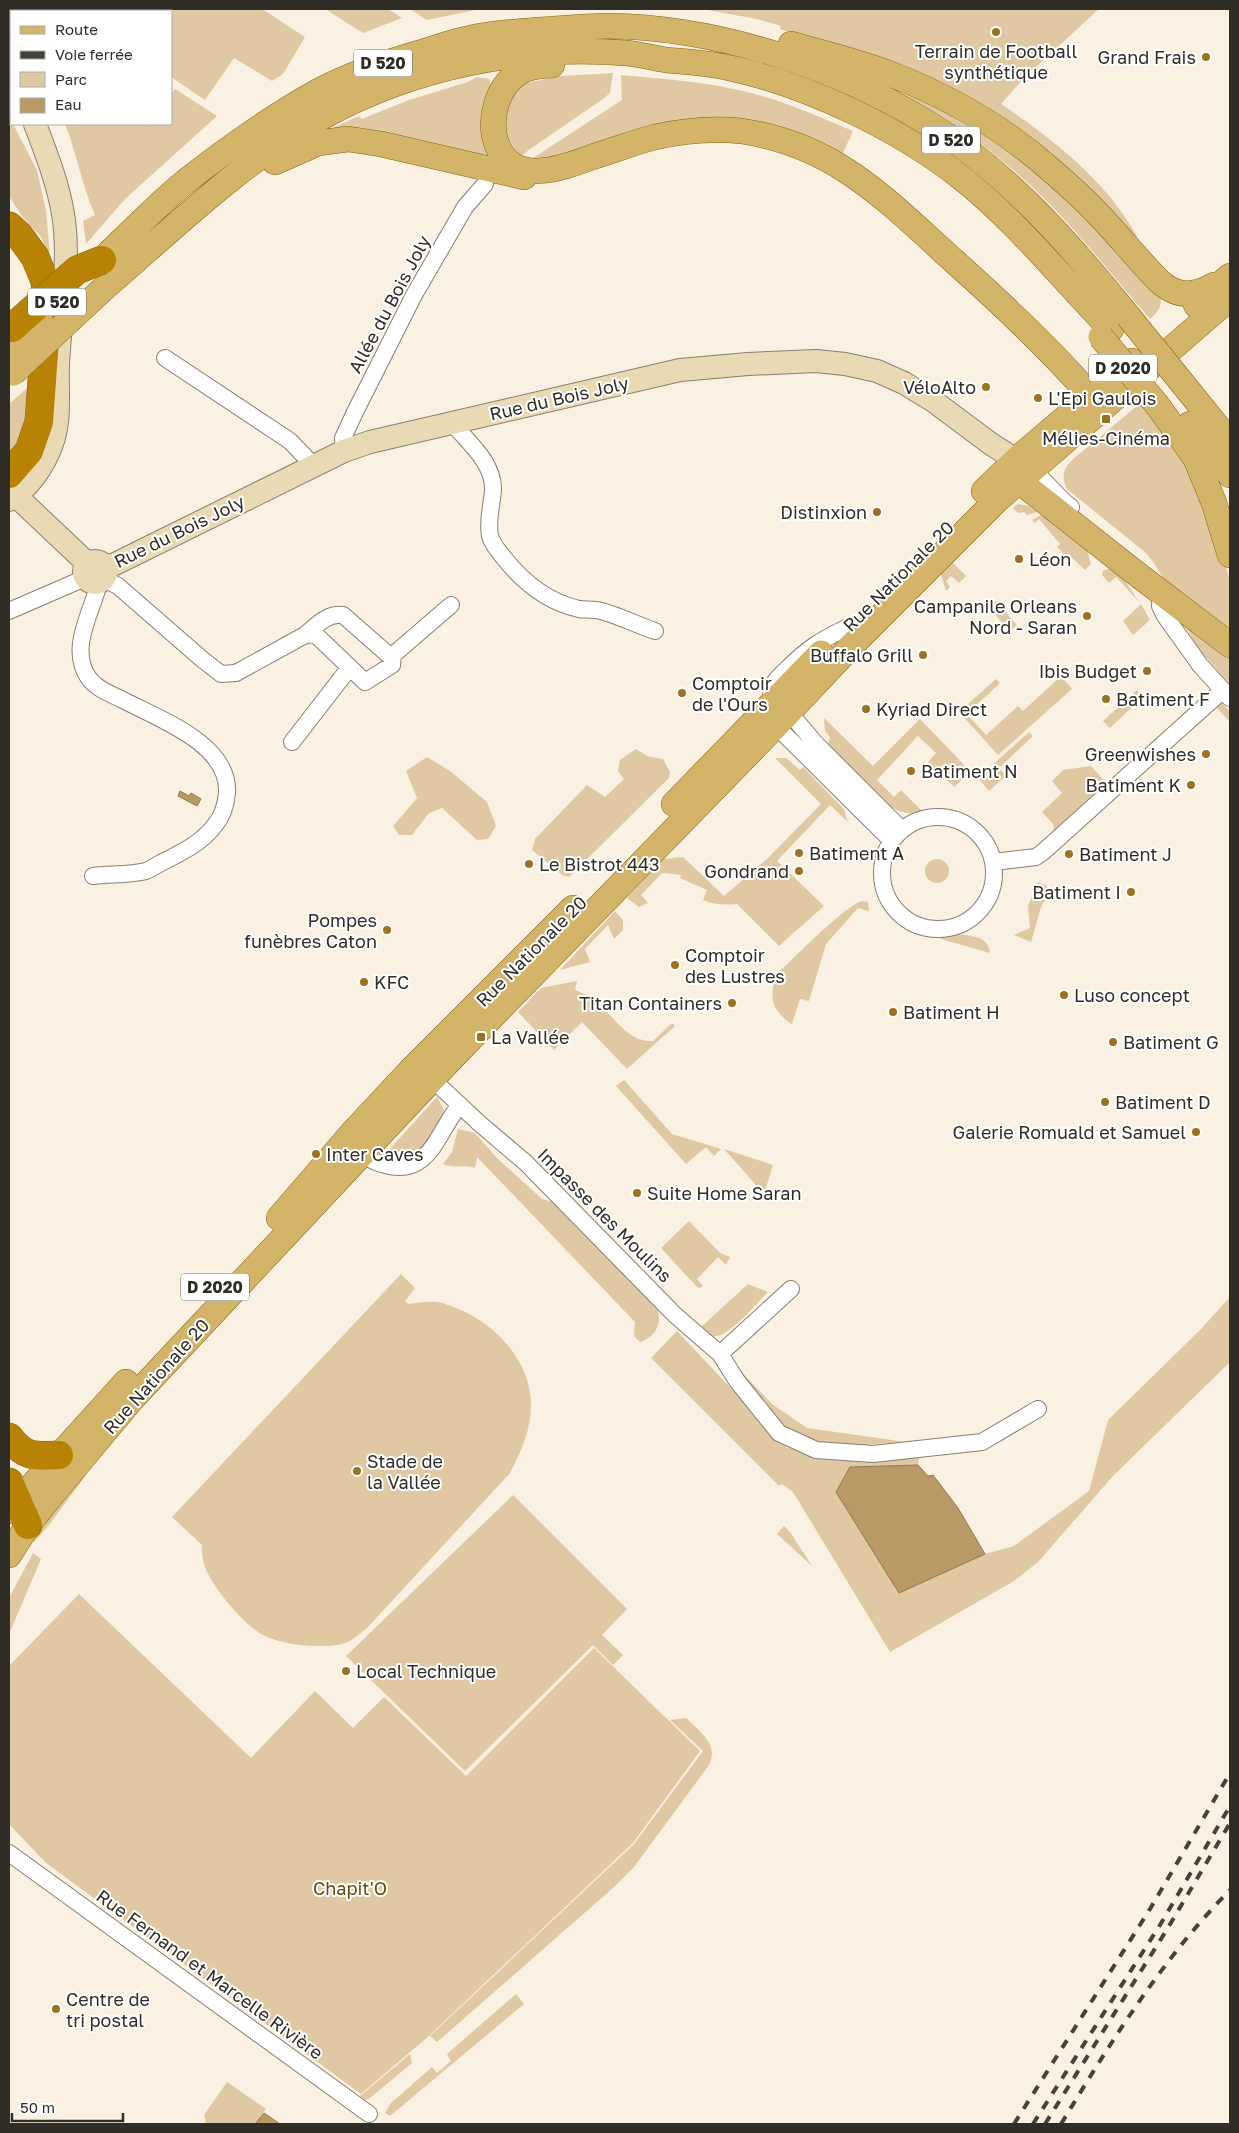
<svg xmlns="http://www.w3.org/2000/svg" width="1239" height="2133" font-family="'Golos Text',sans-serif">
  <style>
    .green { fill: #e0c8a3 }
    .water { fill: #b99965; stroke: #907952 }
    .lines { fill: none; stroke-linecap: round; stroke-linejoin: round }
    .street-casing { stroke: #887f72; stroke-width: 18 }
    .secondary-casing { stroke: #887f72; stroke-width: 24 }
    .primary-casing { stroke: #886410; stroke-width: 26 }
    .highway-casing { stroke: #886410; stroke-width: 29 }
    .street { stroke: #fff; stroke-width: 16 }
    .secondary { stroke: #eadab4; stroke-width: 22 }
    .primary { stroke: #d4b468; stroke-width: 25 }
    .highway { stroke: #b88204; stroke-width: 28 }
    .rail { stroke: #45423b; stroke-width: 4; stroke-dasharray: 9 9; stroke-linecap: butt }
    .primary-bridge-casing { stroke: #886410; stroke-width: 26; stroke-linecap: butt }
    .highway-bridge-casing { stroke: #886410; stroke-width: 29; stroke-linecap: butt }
    .primary-bridge { stroke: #d4b468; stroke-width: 25 }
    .highway-bridge { stroke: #b88204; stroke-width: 28 }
    .poi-dot { fill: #9b711f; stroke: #fff; stroke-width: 2 }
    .labels { text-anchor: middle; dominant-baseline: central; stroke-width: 4; stroke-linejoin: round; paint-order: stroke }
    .shield { fill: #fff; stroke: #6e6c68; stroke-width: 1 }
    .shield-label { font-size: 16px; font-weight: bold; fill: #302d27 }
    .poi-label { font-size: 18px; fill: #302d27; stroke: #fff; text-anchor: start }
    .street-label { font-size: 18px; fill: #302d27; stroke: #fff }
    .park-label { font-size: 18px; fill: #6b4b09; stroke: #fff }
  </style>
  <rect width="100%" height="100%" fill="#faf1e2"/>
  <path class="green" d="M70 9H262L305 37 283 74 272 81 234 58 205 100 171 77V11H74Z
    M325 9H388L402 18 363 33Z
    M410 9H480L427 20Z
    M702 9H1099L1024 78 1001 104C1053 139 1106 181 1137 236L1135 238 876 59 780 29 781 26 757 19Z
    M613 73 610 93 603 99 530 149 519 158C495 134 504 113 517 85L560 76Z
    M621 75C665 79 709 82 751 93 786 102 820 117 853 131L843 153 808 137 775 127 575 157 527 162 622 100Z
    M477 77 489 79 492 88 490 164 328 130 359 116 362 119 409 100 468 82Z
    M175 89 217 116 125 199 86 244 83 221 95 215C82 186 77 154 65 124H146L149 126 151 124H171V94Z
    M902 92 918 93 1054 180 1160 296C1163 306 1157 313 1150 319 1104 266 1060 208 1005 163 973 136 938 114 902 92Z
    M9 116 11 124H13L37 170 46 211 50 257 41 237 22 216 9 196Z
    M32 384 28 427 9 460V404Z
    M1143 401 1182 449 1205 503 1230 580V635L1166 583 1154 563 1146 553 1067 489C1061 476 1063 470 1072 460Z
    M1018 504 1029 506 1037 512 1027 515 1024 512 1018 513 1013 508Z
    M1041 515 1069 532 1086 546 1091 564 1085 570 1068 554 1066 556 1057 547 1060 544 1039 519 1035 523 1032 520Z
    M950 560 966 576 959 583 951 576 946 581 950 587 946 591 940 571Z
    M1110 568 1124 579 1139 602 1116 577 1109 583 1102 575 1103 571Z
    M995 601 1017 625 1010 631 988 607Z
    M1141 604 1150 620 1133 635 1123 621Z
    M1184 624 1230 654V684L1197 647Z
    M1061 676 1072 689 998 755 959 712 996 679 1000 683 967 714 986 735 1018 706 1023 711Z
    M1137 690 1143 697 1110 728 1103 721Z
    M1222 703 1230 712V722L1215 706Z
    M824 718 873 766 920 719 971 772 954 787 928 762 936 753 918 736 877 780 894 797 901 790 922 811C910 816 899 812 889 806L828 744 830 737 825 731Z
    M1029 732 1033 736 999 768 1006 776 989 791 978 778Z
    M636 749 647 756 663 759 670 772 669 778 569 877 562 875 532 850 535 839 587 785 605 797 624 779 618 771 620 760Z
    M427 757 450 771 487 802 496 826 488 839 477 840 442 808 429 813 412 835H399L393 826 417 798 406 771Z
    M775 758H786L800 770 803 767 844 809 848 822 830 805 777 861 824 906 779 946 737 904C725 905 715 905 703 900L707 890 680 878 681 875 662 873 641 895 648 903 639 907 627 898 664 859 683 857 724 896 767 859 821 804Z
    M1091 766 1106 783 1054 830 1053 824 1042 812 1062 793 1052 781 1063 770Z
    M925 871a12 12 0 1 1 24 0a12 12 0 1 1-24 0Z
    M1038 882 1045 885 1050 891 1041 907 1031 942 1014 935 1030 928 1028 906Z
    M862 901 868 902 869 911 858 908 826 944 809 1001 800 999 792 1024C770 1011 767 991 780 971 796 956 845 906 862 901Z
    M615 911 623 920V930L614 939 608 925 585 949 590 962 560 970Z
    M958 934C971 936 989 936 990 953L941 939V935Z
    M577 981 575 990C580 992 586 994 590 997 611 1010 625 1043 653 1041L672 1023 675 1026 627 1069 582 1022 554 1050 518 1012 541 988Z
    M624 1080 672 1134 721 1149 714 1156 706 1147 686 1164 616 1086Z
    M437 1097 444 1110 440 1131 414 1155 403 1159 390 1158 386 1153Z
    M458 1129 475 1133 497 1158 542 1199 560 1204 656 1307C664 1321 656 1337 640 1342L634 1336 635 1322 477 1157 475 1168C463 1164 454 1169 443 1164L452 1152Z
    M724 1149 773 1165 764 1194Z
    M689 1221 720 1253 730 1257 726 1265 718 1257 697 1279 703 1286 700 1288 697 1287 661 1248Z
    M401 1274 415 1288 405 1301 408 1304C418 1303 428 1301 438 1302 444 1303 450 1306 456 1308 495 1323 531 1361 531 1405 531 1430 521 1452 510 1473L367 1628C360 1633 352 1641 345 1643 323 1650 285 1645 265 1636 246 1628 206 1581 203 1560 202 1555 202 1550 202 1545L172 1517Z
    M748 1284 768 1292C757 1303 732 1333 717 1336 710 1337 705 1332 701 1327Z
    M1230 1297V1362L1113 1476 1038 1562 1014 1581 890 1652 793 1492 782 1484 779 1486 651 1358 677 1331 786 1447 820 1458 919 1456 918 1465 850 1467 899 1593 985 1554 1014 1546 1089 1491 1108 1420 1201 1329Z
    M731 1361 772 1404 807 1428 906 1442 849 1446 821 1444 781 1426Z
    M80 1471 86 1475 49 1525 34 1542 29 1538Z
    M513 1495 627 1609 602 1635 623 1655 613 1665 593 1645 465 1771 346 1656Z
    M784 1526 790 1532 812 1566 777 1534Z
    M33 1553 41 1559 9 1634V1598Z
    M79 1594 251 1758 315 1691 353 1728 384 1697 466 1776 594 1648 700 1751 633 1843 430 2035 361 2094 46 1863 9 1824V1666Z
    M686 1718C700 1732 719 1744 709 1765L634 1867 613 1888 437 2042 430 2036 634 1844 703 1751 670 1720Z
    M516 1994 524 2004 390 2116 385 2113 391 2103 432 2067 437 2073 451 2061 447 2054Z
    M410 2054 412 2063 370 2098 365 2100 360 2096Z
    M227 2082 266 2109 255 2124H206L204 2115Z"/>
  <path class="water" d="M180 791 189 796 191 793 201 799 197 806 178 796Z
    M918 1465 928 1476 933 1475 958 1508 985 1554 899 1593 836 1492 850 1467Z
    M264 2113 280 2124H255Z"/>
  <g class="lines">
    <g class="street-casing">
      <path id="street" d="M165 358 290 441 313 465
        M452 423C468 442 494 463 493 490 492 505 487 520 490 536 492 544 499 552 504 558 523 582 548 602 579 609 586 610 594 609 601 611 620 616 637 625 655 631
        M344 451 343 438 355 412 414 295 465 207 485 184
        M1025 465C1043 475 1054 495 1071 507
        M104 579 118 586 203 660 221 674 236 673 305 635 315 634 365 682 392 665 393 655 451 605
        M1158 588 1161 592 1160 606 1165 616 1200 665 1230 698
        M9 611 85 578
        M846 628C819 641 807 649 786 670 781 675 774 680 772 688 769 700 773 714 776 726L892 841
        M305 635C317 625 327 613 343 615L392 658
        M780 708 789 712 815 743 902 830
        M292 742 350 667
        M882 873a56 56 0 1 1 112 0a56 56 0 1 1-112 0Z
        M993 862 1036 857 1043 852 1223 690
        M93 876C109 874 131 875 146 871 151 869 155 866 159 864 180 853 201 844 215 825 222 817 226 804 227 793 230 744 159 719 123 700 111 694 96 689 88 677 70 650 89 617 97 590L96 583
        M432 1079 479 1123 526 1163 675 1315 720 1354 737 1381 779 1433 816 1450 873 1454 982 1442 1038 1409
        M360 1145C364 1156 370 1161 382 1164 430 1180 437 1131 460 1105
        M720 1354 791 1289
        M9 1853 369 2114"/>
    </g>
    <g class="secondary-casing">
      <path id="secondary" d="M9 71 11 76
        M16 496 88 564
        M9 500C29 488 44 466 52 444 61 419 57 391 58 365 60 319 71 259 63 214 58 183 46 153 35 124
        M84 572a11 11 0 1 1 22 0a11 11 0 1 1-22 0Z
        M105 567 115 564 344 451 370 442 680 370 748 364 816 361 845 364 877 371 904 383 932 400 991 444 1016 460"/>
    </g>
    <g class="primary-casing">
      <path id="primary" d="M791 44C825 54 860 62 893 75 949 97 1005 129 1051 170 1066 183 1081 196 1095 211 1117 233 1137 259 1159 281 1176 297 1194 297 1214 285
        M552 65C541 66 530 66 520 72 496 86 488 121 497 145 514 188 565 167 595 156 615 150 635 142 655 137 682 131 713 128 741 131 837 145 887 201 955 262 1002 304 1049 348 1090 395
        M275 162 318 143 348 139 381 144 524 177
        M102 260C129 234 156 206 185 182 227 149 272 117 319 91 350 74 385 63 419 53 436 48 453 41 471 38 498 32 527 31 554 29 572 28 590 26 608 26 716 27 834 66 926 122 1005 170 1070 244 1128 316
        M102 290C173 229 241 161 324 116 415 66 523 45 626 53 639 54 653 58 666 60 688 62 709 63 730 68 808 85 900 129 963 179 1018 223 1062 279 1111 329
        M1196 305 1230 276
        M1183 384 1230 442
        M1158 406 1196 459 1214 503 1230 555
        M1190 424 1230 475
        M1017 465 1019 481 1133 571 1230 645
        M984 491 1016 460 1132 361
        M674 804 821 653
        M279 1218 354 1131 410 1071 573 908
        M9 1511 126 1382
        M9 1555 28 1525 51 1496 133 1398 451 1059 789 712 852 645 996 501 1230 298"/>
    </g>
    <g class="highway-casing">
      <path id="highway" d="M9 226 19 235 35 257 45 281 47 311 39 422 29 451 9 474
        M9 1437C25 1458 35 1456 59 1455
        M9 1482 28 1525"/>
    </g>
    <use href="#street" class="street"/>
    <use href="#secondary" class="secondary"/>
    <use href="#primary" class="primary"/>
    <use href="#highway" class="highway"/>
    <path class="rail" d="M1014 2124 1150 1909 1230 1773
      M1033 2124 1160 1925 1230 1806
      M1045 2124 1166 1931 1230 1823
      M1061 2124C1111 2042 1162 1959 1230 1890"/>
    <g class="primary-bridge-casing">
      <path id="primary-bridge" d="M1128 316 1183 384
        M1101 337 1158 406
        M12 344 40 318
        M13 373 102 290"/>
    </g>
    <g class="highway-bridge-casing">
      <path id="highway-bridge" d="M12 328 77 270 102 260"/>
    </g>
    <use href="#primary-bridge" class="primary-bridge"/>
    <use href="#highway-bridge" class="highway-bridge"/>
  </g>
  <g class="poi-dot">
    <circle cx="996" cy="32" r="5"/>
    <circle cx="1206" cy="57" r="5"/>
    <circle cx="986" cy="387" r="5"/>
    <circle cx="1038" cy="398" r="5"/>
    <rect x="1101" y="414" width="10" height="10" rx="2.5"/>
    <circle cx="877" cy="512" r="5"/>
    <circle cx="1019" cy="559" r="5"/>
    <circle cx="1087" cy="616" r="5"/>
    <circle cx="923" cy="655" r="5"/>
    <circle cx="1147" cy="671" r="5"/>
    <circle cx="682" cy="693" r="5"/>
    <circle cx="1106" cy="699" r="5"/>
    <circle cx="866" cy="709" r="5"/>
    <circle cx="1206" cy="754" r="5"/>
    <circle cx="911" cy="771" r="5"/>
    <circle cx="1191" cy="785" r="5"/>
    <circle cx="799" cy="853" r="5"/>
    <circle cx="1069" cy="854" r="5"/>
    <circle cx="529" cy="864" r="5"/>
    <circle cx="799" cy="871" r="5"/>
    <circle cx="1131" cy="892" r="5"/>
    <circle cx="387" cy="930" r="5"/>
    <circle cx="675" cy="965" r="5"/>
    <circle cx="364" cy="982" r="5"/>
    <circle cx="1064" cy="995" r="5"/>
    <circle cx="732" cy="1003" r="5"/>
    <circle cx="893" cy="1012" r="5"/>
    <rect x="476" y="1032" width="10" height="10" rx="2.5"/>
    <circle cx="1113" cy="1042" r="5"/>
    <circle cx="1105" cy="1102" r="5"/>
    <circle cx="1196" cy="1132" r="5"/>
    <circle cx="316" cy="1154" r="5"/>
    <circle cx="637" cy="1193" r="5"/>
    <circle cx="357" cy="1471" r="5"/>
    <circle cx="346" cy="1671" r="5"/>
    <circle cx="56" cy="2009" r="5"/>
  </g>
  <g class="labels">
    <g class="shield">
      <rect x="354" y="49.5" width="58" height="27" rx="4"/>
      <rect x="922" y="126.5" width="58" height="27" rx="4"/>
      <rect x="28" y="288.5" width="58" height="27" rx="4"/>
      <rect x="1089" y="354.5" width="68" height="27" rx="4"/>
      <rect x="181" y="1273.5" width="68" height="27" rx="4"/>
    </g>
    <g class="shield-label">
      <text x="383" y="63">D 520</text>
      <text x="951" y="140">D 520</text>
      <text x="57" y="302">D 520</text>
      <text x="1123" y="368">D 2020</text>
      <text x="215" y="1287">D 2020</text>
    </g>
    <g class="poi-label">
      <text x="996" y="51" text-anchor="middle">Terrain de Football<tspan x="996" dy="21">synthétique</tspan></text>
      <text x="1196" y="57" text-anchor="end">Grand Frais</text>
      <text x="976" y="387" text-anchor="end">VéloAlto</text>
      <text x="1048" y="398">L'Epi Gaulois</text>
      <text x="1106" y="438" text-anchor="middle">Mélies-Cinéma</text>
      <text x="867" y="512" text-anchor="end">Distinxion</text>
      <text x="1029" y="559">Léon</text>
      <text x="1077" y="606" text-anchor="end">Campanile Orleans<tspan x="1077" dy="21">Nord - Saran</tspan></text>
      <text x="913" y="655" text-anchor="end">Buffalo Grill</text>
      <text x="1137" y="671" text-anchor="end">Ibis Budget</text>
      <text x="692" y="683">Comptoir<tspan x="692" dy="21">de l'Ours</tspan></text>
      <text x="1116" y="699">Batiment F</text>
      <text x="876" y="709">Kyriad Direct</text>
      <text x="1196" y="754" text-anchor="end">Greenwishes</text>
      <text x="921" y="771">Batiment N</text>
      <text x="1181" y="785" text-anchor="end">Batiment K</text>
      <text x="809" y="853">Batiment A</text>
      <text x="1079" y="854">Batiment J</text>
      <text x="539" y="864">Le Bistrot 443</text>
      <text x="789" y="871" text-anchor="end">Gondrand</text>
      <text x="1121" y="892" text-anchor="end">Batiment I</text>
      <text x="377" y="920" text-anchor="end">Pompes<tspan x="377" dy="21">funèbres Caton</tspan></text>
      <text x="685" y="955">Comptoir<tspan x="685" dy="21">des Lustres</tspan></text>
      <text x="374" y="982">KFC</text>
      <text x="1074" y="995">Luso concept</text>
      <text x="722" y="1003" text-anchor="end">Titan Containers</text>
      <text x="903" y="1012">Batiment H</text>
      <text x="491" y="1037">La Vallée</text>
      <text x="1123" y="1042">Batiment G</text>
      <text x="1115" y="1102">Batiment D</text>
      <text x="1186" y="1132" text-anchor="end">Galerie Romuald et Samuel</text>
      <text x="326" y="1154">Inter Caves</text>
      <text x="647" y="1193">Suite Home Saran</text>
      <text x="367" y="1461">Stade de<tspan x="367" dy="21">la Vallée</tspan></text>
      <text x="356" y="1671">Local Technique</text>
      <text x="66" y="1999">Centre de<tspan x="66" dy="21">tri postal</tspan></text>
    </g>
    <g class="street-label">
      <text transform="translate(389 304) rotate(-62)">Allée du Bois Joly</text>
      <text transform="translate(559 398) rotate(-13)">Rue du Bois Joly</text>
      <text transform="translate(179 531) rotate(-26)">Rue du Bois Joly</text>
      <text transform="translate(898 576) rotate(-45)">Rue Nationale 20</text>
      <text transform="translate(531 951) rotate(-45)">Rue Nationale 20</text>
      <text transform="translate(605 1215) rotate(45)">Impasse des Moulins</text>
      <text transform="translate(156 1376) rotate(-48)">Rue Nationale 20</text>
      <text transform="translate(210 1974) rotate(36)">Rue Fernand et Marcelle Rivière</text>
    </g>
    <g class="park-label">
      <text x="350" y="1888">Chapit'O</text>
    </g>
  </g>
  <rect width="1239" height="2133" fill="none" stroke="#302d27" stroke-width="20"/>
  <rect x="10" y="10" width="162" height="115" fill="#ffffff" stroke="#acaba9"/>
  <rect x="20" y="26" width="25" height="8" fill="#d4b468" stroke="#acaba9"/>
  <text x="55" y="35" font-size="15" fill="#302d27">Route</text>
  <rect x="20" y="51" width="25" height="8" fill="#45423b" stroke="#acaba9"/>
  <text x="55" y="60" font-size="15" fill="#302d27">Voie ferrée</text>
  <rect x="20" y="72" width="25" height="15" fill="#e0c8a3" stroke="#acaba9"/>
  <text x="55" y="85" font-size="15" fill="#302d27">Parc</text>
  <rect x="20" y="98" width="25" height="15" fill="#b99965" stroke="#acaba9"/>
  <text x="55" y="110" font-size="15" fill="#302d27">Eau</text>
  <path d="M12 2113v8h111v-8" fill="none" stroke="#302d27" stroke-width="2.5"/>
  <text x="20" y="2113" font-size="15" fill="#302d27" stroke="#ffffff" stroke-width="4" paint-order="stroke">50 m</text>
</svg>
